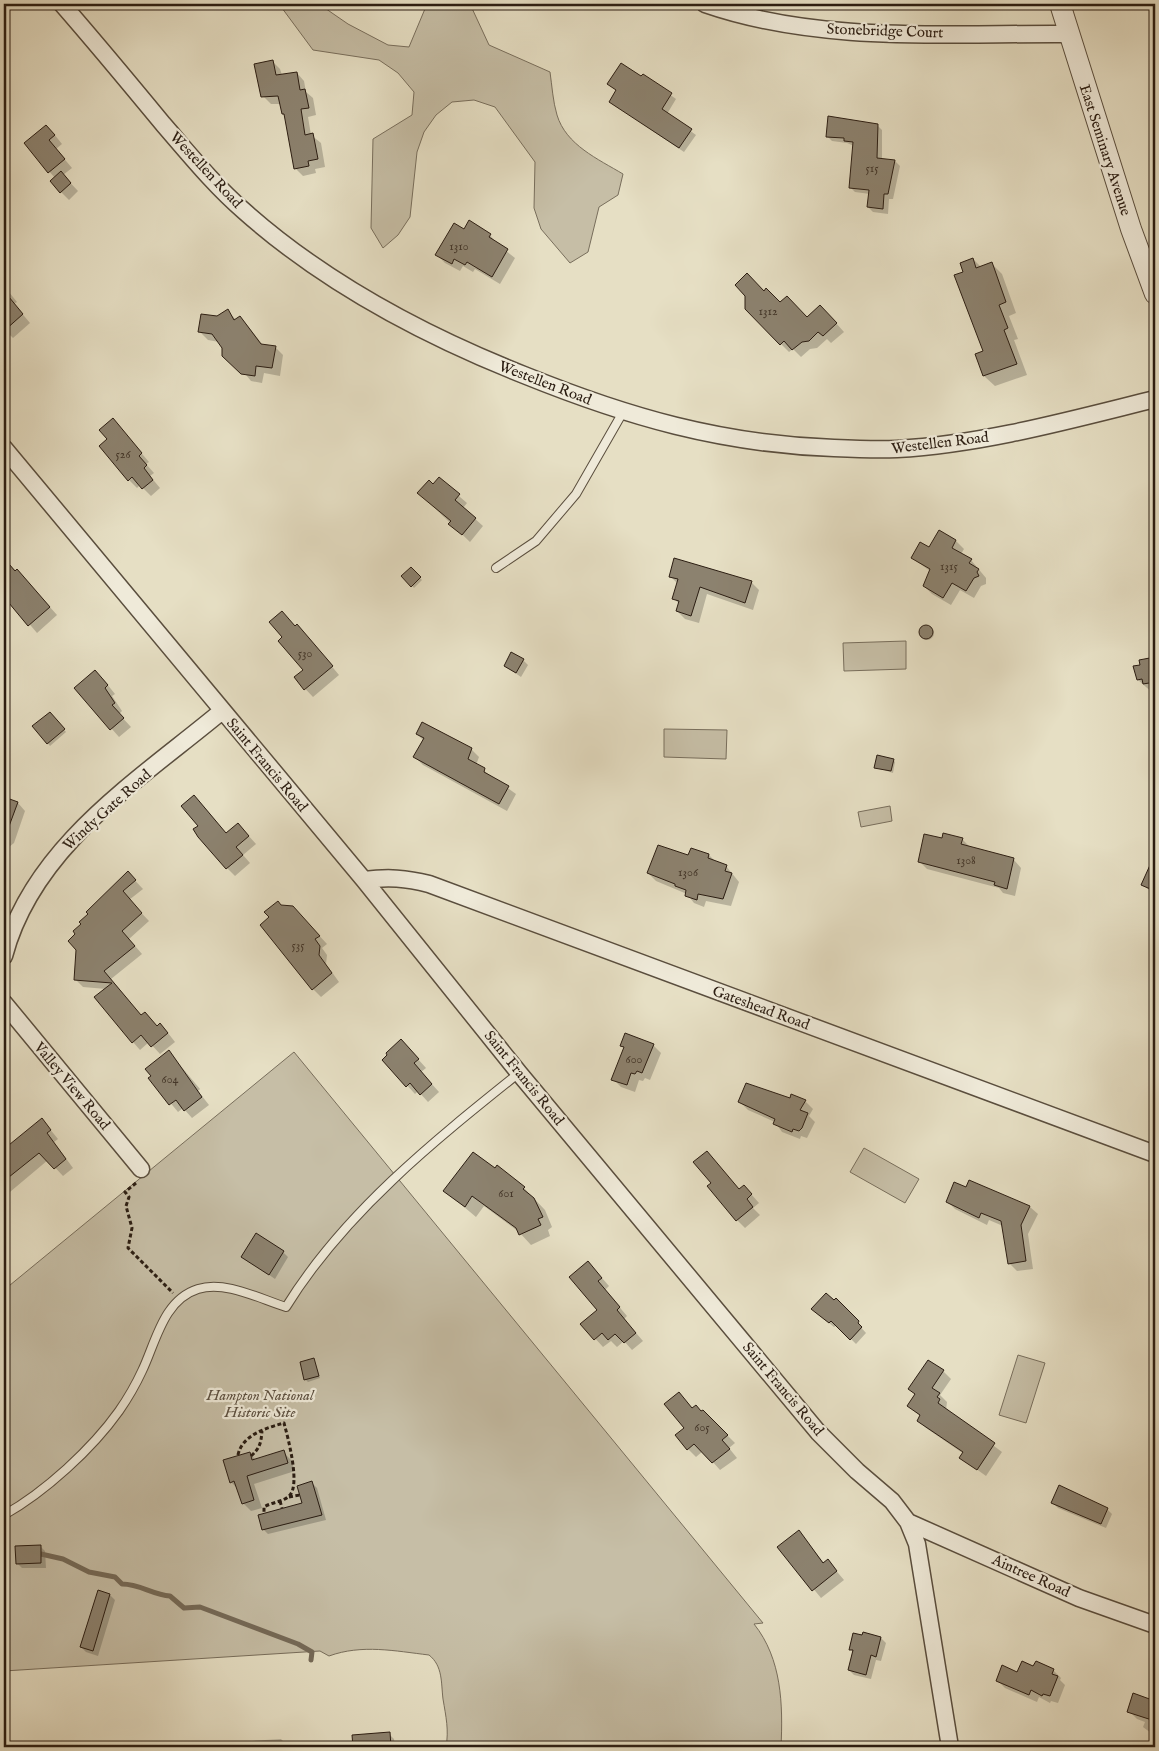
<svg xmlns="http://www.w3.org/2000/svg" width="1159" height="1751" font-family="'IM FELL English',serif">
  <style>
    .green { fill: #c6bea6; stroke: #786e5c }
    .shadow { fill: #0003 }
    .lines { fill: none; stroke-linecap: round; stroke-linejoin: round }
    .stream { stroke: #756a58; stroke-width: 5 }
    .building { fill: #8c826f; stroke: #2b1d12 }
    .service-casing { stroke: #5a4e3e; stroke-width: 10 }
    .minor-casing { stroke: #5a4e3e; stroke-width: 19 }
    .tertiary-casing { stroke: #5a4e3e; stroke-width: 22 }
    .path { stroke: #2b1d12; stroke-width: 3; stroke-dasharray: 4 2.5; stroke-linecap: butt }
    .service { stroke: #efead9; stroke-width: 8 }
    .minor { stroke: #efead9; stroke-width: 16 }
    .tertiary { stroke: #efead9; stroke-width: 20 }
    .labels { text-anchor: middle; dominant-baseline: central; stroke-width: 4.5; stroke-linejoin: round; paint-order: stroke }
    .number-label { font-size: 12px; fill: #433629 }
    .street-label { font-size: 15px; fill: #2b1d12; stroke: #efead9 }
    .park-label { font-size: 15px; font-style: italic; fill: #5a4d3e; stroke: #efead9 }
  </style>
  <rect width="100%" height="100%" fill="#e6dfc4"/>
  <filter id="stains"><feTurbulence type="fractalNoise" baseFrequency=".004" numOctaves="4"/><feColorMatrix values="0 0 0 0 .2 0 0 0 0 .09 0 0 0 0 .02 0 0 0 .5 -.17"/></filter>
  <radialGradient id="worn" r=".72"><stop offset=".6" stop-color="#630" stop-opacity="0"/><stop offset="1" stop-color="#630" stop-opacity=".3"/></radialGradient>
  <path class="green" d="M279 4H319L348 24 388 45 409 47 427 4H470L489 45 550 72C552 86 553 102 557 115 566 145 598 159 623 174L618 195 599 207 588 252 570 263 541 229 534 208 535 162 495 107 474 100 452 102 436 115 424 132 417 152 410 217 398 235 383 248 371 228 373 139 412 115 414 92 398 73 379 60 313 50Z
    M906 641V669L844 671 843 643Z
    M664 729 727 730 726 759 664 757Z
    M890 806 892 821 861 827 858 812Z
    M294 1052 763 1623 754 1624C782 1659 783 1705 781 1747H446C449 1730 446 1717 443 1699 441 1683 443 1666 429 1655 395 1651 362 1644 329 1656L320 1651 4 1671V1290Z
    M864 1148 919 1179 905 1203 850 1172Z
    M1018 1355 1045 1363 1026 1423 999 1415Z"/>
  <path class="shadow" d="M272 61 280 69 282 75 297 73 304 81 306 92 313 98 316 115 308 117 311 135 321 143 325 167 315 169 316 173 303 176 295 168 286 117 283 114 281 104H271L263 96Z
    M643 75 676 99 667 114 696 135 684 152 610 102 617 91 609 84 641 78Z
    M877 125 882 130V160L895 161 900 166 893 199H889L888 214 873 212 868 207 870 194 855 192 850 187 854 146 847 143 832 141 827 136Z
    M54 134 62 144 56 149 72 168 63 175 78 191 69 200 61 192 55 178 25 144Z
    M464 231 490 235 497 244 515 258 500 284 475 269 473 272 463 266 460 271 445 263 437 255Z
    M973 259 981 267 991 263 1002 274 1016 313 1009 316 1018 339 1014 340 1027 375 995 386 984 376 976 354 985 351 964 273Z
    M4 286 17 302 14 304 30 323 13 338 4 329Z
    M764 292 807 319 828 314 844 332 831 343 827 339 817 348 810 349 801 357 793 349 789 352 746 309Z
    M227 310 236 320 239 317 247 325 263 345 275 347 283 355 280 376 264 373 262 383 251 381 219 342 208 340 200 332Z
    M120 428 149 462 146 464 154 473 150 476 160 488 151 496 140 485 137 488 129 480 101 446Z
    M439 479 467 503 463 508 483 526 470 542 419 493 433 486Z
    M939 532 956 541 964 549 961 554 971 560 986 578V584L981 586 974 598 960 590 951 605 932 594 924 586 930 571 912 558 929 548Z
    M6 562 24 578 57 615 37 633 4 594V564Z
    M411 569 422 580 414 588 403 576Z
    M670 576 751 582 759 590 753 610 707 594 699 623 685 619 677 611 679 604 674 598 678 584Z
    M920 633a7 7 0 1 1 14 0a7 7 0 1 1-14 0Z
    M295 627 305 634 339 675 313 697 295 678 305 670Z
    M1155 659V694H1154L1138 680 1140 661Z
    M523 660 528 665 521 677 505 666Z
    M103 679 115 694 112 696 122 711 119 714 131 727 119 737 76 688Z
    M50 713 66 732 50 746 34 727Z
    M417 734 471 749 479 757 476 765 516 794 507 811 423 765 415 757 424 741Z
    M893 760 895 762 893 773 875 767Z
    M4 799 18 803 25 811 14 843 4 851Z
    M238 824 256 844 243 855 250 863 235 876 227 868 226 834Z
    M962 839 971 848 1014 860 1021 868 1015 896 1003 893 999 888 927 869 919 861 943 840Z
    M709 855 716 862 726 866 739 882 731 906 706 901 704 907 694 903 687 894 656 881 648 873Z
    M1155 857V895L1142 884Z
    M128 873 143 889 129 900 149 921 129 939 142 954 111 979 141 1016 168 1033 175 1042 160 1054 149 1042 140 1050 133 1042 106 989 83 987 75 979Z
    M281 906 301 916 327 944 322 948 327 955 326 964 339 982 321 997 313 989Z
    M622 1045H653L661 1053 650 1080 645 1078 643 1081 639 1080 635 1092 621 1087 613 1079 625 1048Z
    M409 1049 426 1068 421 1072 439 1092 428 1102 418 1091 415 1094 384 1060Z
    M169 1052 200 1089 198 1091 209 1105 192 1118 183 1108 178 1112 150 1078Z
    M805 1101 813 1109 809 1116 815 1122 807 1138 801 1136 800 1139 782 1132 775 1122 748 1110 740 1102Z
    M49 1128 58 1139 54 1142 73 1168 63 1176 48 1160 4 1197V1154Z
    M744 1186 759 1203 753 1208 760 1215 745 1228 737 1220 740 1190Z
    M524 1188 545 1210 552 1227 548 1230 550 1236 531 1245 519 1232 484 1206 476 1217 445 1191Z
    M967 1188 1030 1207 1038 1214 1028 1234 1033 1269 1017 1271 1009 1263 1003 1226 989 1220 987 1225 955 1209 947 1201Z
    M283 1252 288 1257 275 1279 243 1257Z
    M588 1262 609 1286 605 1290 627 1316 624 1319 643 1341 632 1350 624 1341 617 1347 611 1341 603 1347 582 1324 599 1310Z
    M841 1305 866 1333 856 1344 837 1325 834 1327 818 1314Z
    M314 1360 320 1378 308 1382 305 1379Z
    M943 1371 951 1379 940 1395 947 1402 946 1410 1002 1452 986 1476 961 1458 964 1454 926 1428 918 1420 921 1417 909 1406 916 1395 910 1389Z
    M686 1401 693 1409 703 1411 735 1443 729 1448 737 1458 720 1470 703 1451 696 1457 688 1449Z
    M283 1452 291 1460 295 1471 254 1484 262 1508 251 1511 243 1503 238 1489 231 1482 249 1453 256 1460Z
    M312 1483 317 1488 326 1520 268 1534 263 1529 304 1504Z
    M1053 1503 1107 1509 1112 1514 1106 1528 1058 1508Z
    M799 1532 824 1563 828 1561 844 1580 821 1598 779 1547Z
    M40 1546 45 1551 46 1568H22L17 1563Z
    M110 1595 115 1600 98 1656 86 1652 81 1647Z
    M864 1634 881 1638 886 1643 881 1661 876 1660 871 1679 854 1675 849 1670 854 1652 851 1649Z
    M1034 1668 1053 1670 1061 1678 1060 1680 1065 1685 1058 1703 1051 1701 1050 1703 1039 1697 1037 1702 1005 1688 997 1680Z
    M1134 1695 1155 1703V1736L1143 1727 1145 1722 1137 1719 1129 1711Z
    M389 1734 394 1739 395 1747H355L354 1736Z
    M281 1739 289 1747H238L237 1742Z"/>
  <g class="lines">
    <path class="stream" d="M41 1554 63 1559 89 1572 115 1577 122 1584C140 1584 153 1595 170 1596L184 1608 200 1607 298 1644 312 1652 311 1660"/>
  </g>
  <path class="building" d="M273 60 276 75 297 72 300 90 305 89 309 108 301 109 305 135 313 133 318 159 308 161 309 166 294 169 284 114H282L278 96 261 97 254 64Z
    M621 63 641 76 643 74 672 93 662 109 692 129 679 148 609 102 616 90 607 84Z
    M828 116 878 124 877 158 895 160 888 194H884L883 209 867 207 869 190 849 188 853 142 844 141V138L826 137Z
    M46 125 55 135 49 140 65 159 48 173 24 143Z
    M61 171 71 183 60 193 50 181Z
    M469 220 491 234 489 237 508 249 492 277 467 262 465 265 454 259 452 264 435 255 454 223 464 229Z
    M973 258 976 268 992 262 1006 302 999 305 1008 328 1004 330 1017 364 983 376 975 354 983 351 954 275 963 272 960 263Z
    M747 273 764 291 766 288 780 302 787 296 807 317 820 305 837 323 823 336 818 332 809 341 802 342 792 350 784 341 780 345 745 309V296L735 285Z
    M4 291 23 314 4 331Z
    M228 309 234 320 240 316 261 344 276 346 272 368 256 366 255 376 241 374 222 356V348L212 334 198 332 201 314 217 316Z
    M113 418 142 453 139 456 147 465 144 468 153 480 142 489 132 477 128 481 99 446 107 439 99 430Z
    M439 477 460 494 455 500 476 518 462 535 448 524 451 521 417 493 429 480 433 484Z
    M939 530 956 540 952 548 972 559 969 563 979 569 977 572 979 576 974 578 966 591 952 583 943 598 923 586 930 569 911 558 920 542 929 547Z
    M4 558 15 571 17 569 50 607 28 626 4 597Z
    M674 558 752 581 745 603 700 587 691 616 676 611 679 601 672 599 678 579 669 577Z
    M411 567 421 577 411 587 401 576Z
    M282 611 295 626 297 624 333 666 304 690 294 677 303 670 278 641 282 637 269 622Z
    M919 632a7 7 0 1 1 14 0a7 7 0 1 1-14 0Z
    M511 652 524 659 516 673 504 666Z
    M1155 657V682L1143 684 1142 679 1137 680 1133 666 1140 665 1139 660Z
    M95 670 108 685 105 688 115 703 112 705 124 718 110 730 74 688Z
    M50 712 65 729 47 744 32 726Z
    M422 722 472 748 468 759 485 768 484 772 509 786 499 804 413 757 424 738 416 734Z
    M877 755 894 759 891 771 874 768Z
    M194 795 226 833 238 823 249 836 236 847 243 855 226 869 198 837 193 829 198 826 181 806Z
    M4 797 18 802 5 837H4Z
    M943 833 963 838 961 844 1014 858 1007 889 994 885 995 882 918 862 924 834 942 838Z
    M658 845 688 855 691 848 709 854 708 858 727 865 725 871 732 873 723 899 698 894 697 900 685 896 686 890 675 886V884L647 873Z
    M1155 854V891L1141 885Z
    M128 871 136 880 123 891 142 913 122 931 135 946 104 971 141 1015 145 1012 157 1026 160 1023 168 1033 151 1047 141 1035 132 1043 94 997 112 983 74 980 76 950 68 941 75 934 73 931 81 924 79 922 88 914 86 912Z
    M278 901 281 905 293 906 320 936 315 939 320 946 319 955 332 973 312 990 260 925 269 917 264 912Z
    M625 1033 654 1044 642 1073 637 1071 635 1074 631 1073 627 1085 611 1080 624 1047 620 1046Z
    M401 1039 419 1059 414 1063 432 1084 420 1095 410 1083 406 1087 382 1060 387 1055 386 1053Z
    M169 1050 202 1097 184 1111 176 1100 169 1105 148 1078 151 1076 145 1069Z
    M746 1083 790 1098 791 1094 806 1100 800 1110 808 1113 802 1128 799 1131 793 1129 792 1132 773 1124 775 1119 738 1102Z
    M42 1118 51 1130 47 1133 66 1159 54 1169 39 1153 4 1181V1149Z
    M707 1151 739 1189 744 1185 752 1194 747 1199 753 1207 736 1221 707 1186 711 1183 693 1162Z
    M473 1152 495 1168 497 1165 525 1187 523 1189 534 1198 543 1217 538 1219 541 1225 519 1235 516 1228 472 1196 465 1207 443 1191Z
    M969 1180 1030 1206 1021 1225 1026 1261 1008 1264 1001 1221 981 1213 979 1218 946 1202 954 1182 966 1187Z
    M256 1233 284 1251 269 1275 241 1257Z
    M588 1261 602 1278 598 1281 620 1307 617 1310 636 1333 624 1343 615 1334 608 1340 602 1333 594 1340 580 1324 597 1310 569 1277Z
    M826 1293 834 1300 836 1298 859 1321 858 1323 862 1327 850 1340 831 1321 829 1323 811 1309Z
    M314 1358 319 1376 304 1380 300 1362Z
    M928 1360 944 1370 932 1388 940 1393 937 1397 940 1399 938 1403 995 1443 977 1470 959 1458 963 1452 917 1421 920 1415 907 1406 915 1394 908 1389Z
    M679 1392 692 1408 696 1405 701 1411 703 1410 728 1435 722 1440 730 1449 712 1463 694 1444 687 1450 675 1435 684 1428 664 1404Z
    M284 1450 288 1463 247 1476 254 1500 242 1504 234 1481 230 1483 223 1460 250 1452 252 1460Z
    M312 1481 322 1515 262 1530 258 1515 302 1503 297 1486Z
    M1059 1485 1108 1508 1101 1524 1051 1503Z
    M799 1530 823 1563 828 1559 837 1571 812 1591 777 1547Z
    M41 1545V1563L16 1564 15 1546Z
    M98 1590 110 1594 93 1651 80 1647Z
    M863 1632 881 1637 876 1657 871 1655 866 1675 848 1670 853 1650H849L853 1633 862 1635Z
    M1022 1661 1033 1666 1036 1661 1054 1669 1052 1674 1058 1676 1050 1696 1043 1694 1042 1696 1031 1690 1029 1695 996 1681 1002 1665 1017 1672Z
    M1133 1693 1155 1701V1721L1127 1712Z
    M390 1732 391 1747H353L352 1735Z"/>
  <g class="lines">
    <g class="service-casing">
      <path id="service" d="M496 568 536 541 576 494 623 412
        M4 1515C45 1492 92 1449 119 1411 128 1398 136 1384 142 1371 156 1342 163 1300 198 1289 225 1280 260 1299 286 1307 344 1213 434 1141 519 1073"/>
    </g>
    <g class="minor-casing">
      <path id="minor" d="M62 4C96 43 130 84 163 124 189 154 214 185 244 211 326 284 423 335 524 375 628 417 721 444 834 448 855 449 876 450 897 449 984 444 1070 420 1155 399
        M705 4C820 44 949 33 1069 34
        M4 448 364 880 519 1073 818 1432 857 1471 892 1501 908 1522 917 1544 950 1747
        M364 880C388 877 406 878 429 884L1155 1154
        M4 956C33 846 139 780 222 711
        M4 1003 141 1169
        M908 1522 1079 1598 1155 1625"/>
    </g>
    <g class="tertiary-casing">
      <path id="tertiary" d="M1060 4 1131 229 1155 294"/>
    </g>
    <path class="path" d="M136 1183 125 1192 129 1197 126 1206 132 1228 128 1248 173 1293
      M238 1455C242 1435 266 1428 284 1423 288 1438 301 1486 289 1496 283 1502 272 1502 264 1507V1513
      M251 1456C260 1448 261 1443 262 1431
      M289 1497 300 1495
      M280 1501 282 1508"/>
    <use href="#service" class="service"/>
    <use href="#minor" class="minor"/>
    <use href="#tertiary" class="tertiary"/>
  </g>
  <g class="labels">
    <g class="number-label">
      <text x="872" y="168">515</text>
      <text x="459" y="246">1310</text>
      <text x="768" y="311">1312</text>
      <text x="123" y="454">526</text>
      <text x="949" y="566">1315</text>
      <text x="305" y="653">530</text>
      <text x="966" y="860">1308</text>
      <text x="688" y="872">1306</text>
      <text x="298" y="945">535</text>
      <text x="634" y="1059">600</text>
      <text x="170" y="1079">604</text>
      <text x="506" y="1193">601</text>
      <text x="702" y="1427">605</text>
    </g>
    <g class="street-label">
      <text transform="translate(885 31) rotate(2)">Stonebridge Court</text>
      <text transform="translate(1105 150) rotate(72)">East Seminary Avenue</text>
      <text transform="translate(206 170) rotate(47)">Westellen Road</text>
      <text transform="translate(545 383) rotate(21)">Westellen Road</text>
      <text transform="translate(940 443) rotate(-7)">Westellen Road</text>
      <text transform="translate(267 765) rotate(50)">Saint Francis Road</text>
      <text transform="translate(107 810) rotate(-42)">Windy Gate Road</text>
      <text transform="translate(761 1008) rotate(20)">Gateshead Road</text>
      <text transform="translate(524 1078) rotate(51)">Saint Francis Road</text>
      <text transform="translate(72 1086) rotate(50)">Valley View Road</text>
      <text transform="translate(783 1389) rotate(50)">Saint Francis Road</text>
      <text transform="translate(1031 1576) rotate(24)">Aintree Road</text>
    </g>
    <g class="park-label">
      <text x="260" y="1395">Hampton National<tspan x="260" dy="17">Historic Site</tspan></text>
    </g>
  </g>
  <rect width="1159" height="1751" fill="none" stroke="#e6dfc4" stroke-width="20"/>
  <rect x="5" y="5" width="1149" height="1741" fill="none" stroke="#2b1d12" stroke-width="2.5"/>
  <rect x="10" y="10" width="1139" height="1731" fill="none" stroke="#2b1d12"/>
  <rect width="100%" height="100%" filter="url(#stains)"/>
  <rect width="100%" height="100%" fill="url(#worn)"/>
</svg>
